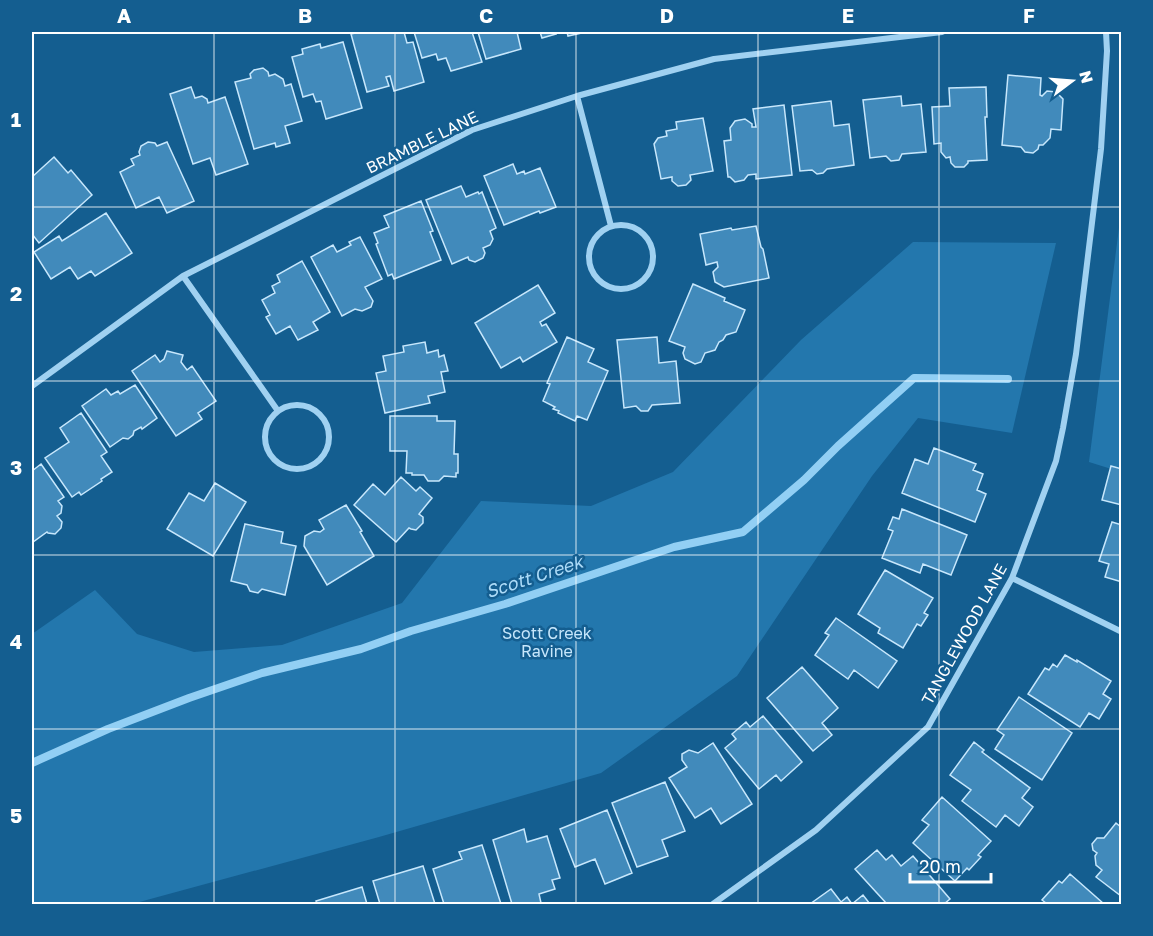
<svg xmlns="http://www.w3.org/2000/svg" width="1153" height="936" font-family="'Golos Text',sans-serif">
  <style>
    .green { fill: #2377ad }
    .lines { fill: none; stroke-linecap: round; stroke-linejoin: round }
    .stream { stroke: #92cff4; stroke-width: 8 }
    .building { fill: #418abb; stroke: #c7e7fc; stroke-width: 1.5 }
    .minor { stroke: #a0d1f1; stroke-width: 6 }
    .grid { fill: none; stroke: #fff; stroke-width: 1.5; stroke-opacity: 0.55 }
    .labels { text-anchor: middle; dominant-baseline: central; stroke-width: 5; stroke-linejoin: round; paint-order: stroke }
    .street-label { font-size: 16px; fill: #fff; stroke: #145e90 }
    .park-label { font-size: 16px; fill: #c7e7fc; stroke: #145e90 }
    .water-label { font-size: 18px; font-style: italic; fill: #acdbf8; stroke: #145e90 }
    .neatline { fill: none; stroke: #fff; stroke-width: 2 }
    .grid-label { font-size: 20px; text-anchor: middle; font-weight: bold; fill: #fff }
  </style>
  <rect width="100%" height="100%" fill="#145e90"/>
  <path class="green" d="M1120 220 1121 221V472L1089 462Z
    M913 242 1056 243 1012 433 918 418 872 476 737 676 601 773 379 837 132 904H32V634L95 590 137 634 194 652 282 645 402 603 481 501 591 506 673 472 801 340Z"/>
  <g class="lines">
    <path class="stream" d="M32 763 108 729 189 698 262 673 361 649 411 631 505 604 674 547 743 532 804 480 838 446 914 378 1008 379"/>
  </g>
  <path class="building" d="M359 32H404L407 43 413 42 424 82 394 91 390 76 386 77 389 86 367 92 351 34Z
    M414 32H472L482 62 451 71 446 58 438 60 436 54 422 58Z
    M478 32H517L521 49 486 59Z
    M540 32H555L556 34 542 38Z
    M567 32H586L568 36Z
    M343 42 362 108 326 119 321 101 316 102 313 94 303 97 292 57 303 54 302 49 320 44 321 48Z
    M263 68 268 72 269 76 275 74 283 79 285 86 291 84 302 121 285 126 290 143 276 147 275 143 254 149 235 82 251 78 250 74 254 70Z
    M1008 75 1041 78 1040 95 1042 96 1047 91 1056 92 1063 99 1061 130 1051 129 1050 138 1043 145H1039L1038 149 1033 153 1025 152 1021 147 1002 145Z
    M191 87 195 98 202 96 207 99 208 103 225 97 248 164 216 175 210 158 193 164 170 94Z
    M986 87 987 117H985L987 160 968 161V163L964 167H955L951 163 950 157 946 158 941 152V143L934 144 932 107 950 106 949 88Z
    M901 96 902 106 921 104 926 152 902 154 899 160 891 161 886 156 870 158 863 100Z
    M831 101 834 126 849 124 854 165 827 169 823 173 817 174 812 170 800 171 792 106Z
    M784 105 792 175 756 179V174L748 175 744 180 735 182 730 177H728L724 141 731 140 730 128 735 121 745 119 752 124V127H756L753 109Z
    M703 118 713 171 690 175 691 180 686 185 678 186 672 181V177L661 179 654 144 658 138 667 136 666 131 677 129 676 122Z
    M148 142 155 143 157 146 167 142 194 201 167 213 159 197 136 208 120 172 134 165 131 159 140 155 139 152 141 146Z
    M54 157 68 173 71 170 92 195 39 243 32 234V177Z
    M513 164 517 174 524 171 525 174 540 168 556 207 540 213 539 211 504 225 484 176Z
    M461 186 466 197 478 192 479 194 482 192 496 228 490 231 493 239 490 245 483 248 485 253 483 258 475 262 469 260 468 257 452 264 426 200Z
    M421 201 433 231 430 232 441 260 394 279 392 274 388 276 376 244 378 243 374 233 389 227 384 216Z
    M106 213 132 253 95 276 91 271 78 279 70 267 51 279 34 252 59 236 62 241Z
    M756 226 761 247 763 249 769 278 724 287 715 282 713 272 718 267 717 262 706 265 700 234 731 228 732 230Z
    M360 237 382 279 365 287 373 301 371 307 362 311 355 309 342 316 311 257 333 245 337 252 351 245 349 242Z
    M302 261 330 312 313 322 318 330 298 340 290 326 276 334 266 317 270 315 262 300 275 293 272 286 280 282 277 275Z
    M693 284 725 298 724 301 745 310 736 332 726 335 723 340 719 342 715 350 705 353 701 362 695 364 685 359 683 353 685 347 669 341Z
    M538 285 555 313 540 322 542 326 546 324 557 342 523 362 520 357 501 368 475 323Z
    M567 337 594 349 588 362 608 371 587 420 577 416 575 421 558 413 559 411 553 409 555 407 543 401 550 384 547 383Z
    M657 337 659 363 676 361 680 403 652 405 648 411H641L636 406 624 408 617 340Z
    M425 342 427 353 438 350 439 357 444 355 448 371 441 372 445 392 428 396 430 403 385 413 376 373 386 371 383 356 404 352 403 346Z
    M167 351 183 355 181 362 187 370 192 366 216 401 198 413 202 419 176 436 132 371 155 355 160 362 164 359Z
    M135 385 157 418 142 429 141 427 134 431 133 435 128 439 123 438 110 447 82 406 106 389 111 395 118 391 120 394Z
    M81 413 107 452 101 456 112 472 101 479 102 481 81 495 79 492 72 497 45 458 69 442 60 428Z
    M390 416H437V421H455L454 454H458V473H456V477L444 476 439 481H428L424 475H412V473H406L407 451H390Z
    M934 448 976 464 973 470 983 474 977 490 986 494 975 522 902 493 915 459 928 464Z
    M41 464 64 497 58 501 62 506 61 513 57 516 62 522 61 528 55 534 48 533 47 532 33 542 32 541V471Z
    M1111 466 1122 469V505L1102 500Z
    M401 477 416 491 420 487 432 498 419 514 423 517V523L416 530 411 529 409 528 396 542 354 505 373 484 385 495Z
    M215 483 246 502 213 556 167 529 189 493 204 501Z
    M346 505 362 531 360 532 374 556 327 585 304 546 305 536 314 531 320 532 324 529 319 520Z
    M902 509 967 535 951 575 923 564 920 573 882 558 893 531 888 529 893 517 899 519Z
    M1112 522 1122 525V582L1105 577 1109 564 1099 561Z
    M245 524 283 532 281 543 296 546 285 595 262 589 258 593 250 591 247 585 231 581Z
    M885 570 933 598 924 613 928 615 921 626 917 624 903 648 878 633 880 628 858 614Z
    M836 618 897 661 878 688 854 670 848 679 815 655 829 635 825 633Z
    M1065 655 1077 662V660L1111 681 1103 694 1111 699 1099 719 1089 713 1080 727 1028 694 1045 668 1049 670 1053 664 1057 667Z
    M802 667 838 708 822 723 832 735 813 751 767 698Z
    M1019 697 1072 733 1042 780 995 749 1004 735 997 730Z
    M763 716 802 762 781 781 776 775 759 789 725 748 736 739 732 734 746 722 750 727Z
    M974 742 984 750 982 752 1030 788 1022 798 1033 807 1019 826 1005 815 996 827 962 801 971 790 950 775Z
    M713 743 752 804 721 824 711 808 695 818 669 778 687 767 682 760V754L689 750 698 753Z
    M665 782 685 831 662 840 668 856 637 867 612 803Z
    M942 797 991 841 978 855 981 857 969 870 967 868 955 881 913 843 929 825 922 820Z
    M607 810 632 873 605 884 595 859 575 867 560 829Z
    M1116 823 1122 828 1121 896 1096 877 1102 870 1096 865 1095 856 1097 853 1093 850 1092 844 1097 838H1104Z
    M524 829 527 842 547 836 560 878 552 880 555 889 539 894 541 903 537 904H512L493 840Z
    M482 845 501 904H444L433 869 462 859 459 852Z
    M877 850 886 860 892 855 901 866 913 856 950 899 944 904H887L855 869Z
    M423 866 435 904H380L373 881Z
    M1070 874 1104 904H1044L1046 903 1042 900 1059 881 1062 883Z
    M362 887 367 904H317L316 901Z
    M831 889 841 902 847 897 852 904 863 895 870 904H810Z"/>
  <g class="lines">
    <path class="minor" d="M577 96 611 226
      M589 257a32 32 0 1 1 64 0a32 32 0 1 1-64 0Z
      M183 276 278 411
      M32 386 183 276 472 130 577 96 714 59 942 32
      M265 437a32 32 0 1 1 64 0a32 32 0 1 1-64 0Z
      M1012 578 1122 632
      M713 904 816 830 928 727 1012 578 1056 461 1063 428 1076 354 1101 149 1107 51 1106 32"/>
  </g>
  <path class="grid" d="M214 32V904M395 32V904M576 32V904M758 32V904M939 32V904M32 207H1122M32 381H1122M32 555H1122M32 729H1122"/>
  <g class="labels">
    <g class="street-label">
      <text transform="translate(422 142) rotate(-26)">BRAMBLE LANE</text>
      <text transform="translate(964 634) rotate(-61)">TANGLEWOOD LANE</text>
    </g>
    <g class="park-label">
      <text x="547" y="633">Scott Creek<tspan x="547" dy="18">Ravine</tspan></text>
    </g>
    <g class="water-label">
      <text transform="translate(534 576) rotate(-18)">Scott Creek</text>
    </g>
  </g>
  <rect width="1153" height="936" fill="none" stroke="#145e90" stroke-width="66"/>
  <g transform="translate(1072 81) rotate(74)" stroke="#145e90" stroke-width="4.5" paint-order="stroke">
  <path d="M0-4.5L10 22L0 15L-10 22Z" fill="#ffffff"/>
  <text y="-9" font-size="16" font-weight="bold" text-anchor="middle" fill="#ffffff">N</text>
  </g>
  <path d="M910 873v9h81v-9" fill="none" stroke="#ffffff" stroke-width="3"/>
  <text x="919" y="873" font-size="18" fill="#ffffff" stroke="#145e90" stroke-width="4.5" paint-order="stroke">20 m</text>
  <rect x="33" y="33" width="1087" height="870" class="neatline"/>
  <g class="grid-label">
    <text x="124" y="23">A</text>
    <text x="305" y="23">B</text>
    <text x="486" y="23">C</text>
    <text x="667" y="23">D</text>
    <text x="848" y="23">E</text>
    <text x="1029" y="23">F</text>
    <text x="16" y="127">1</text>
    <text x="16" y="301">2</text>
    <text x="16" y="475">3</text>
    <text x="16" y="649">4</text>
    <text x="16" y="823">5</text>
  </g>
</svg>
